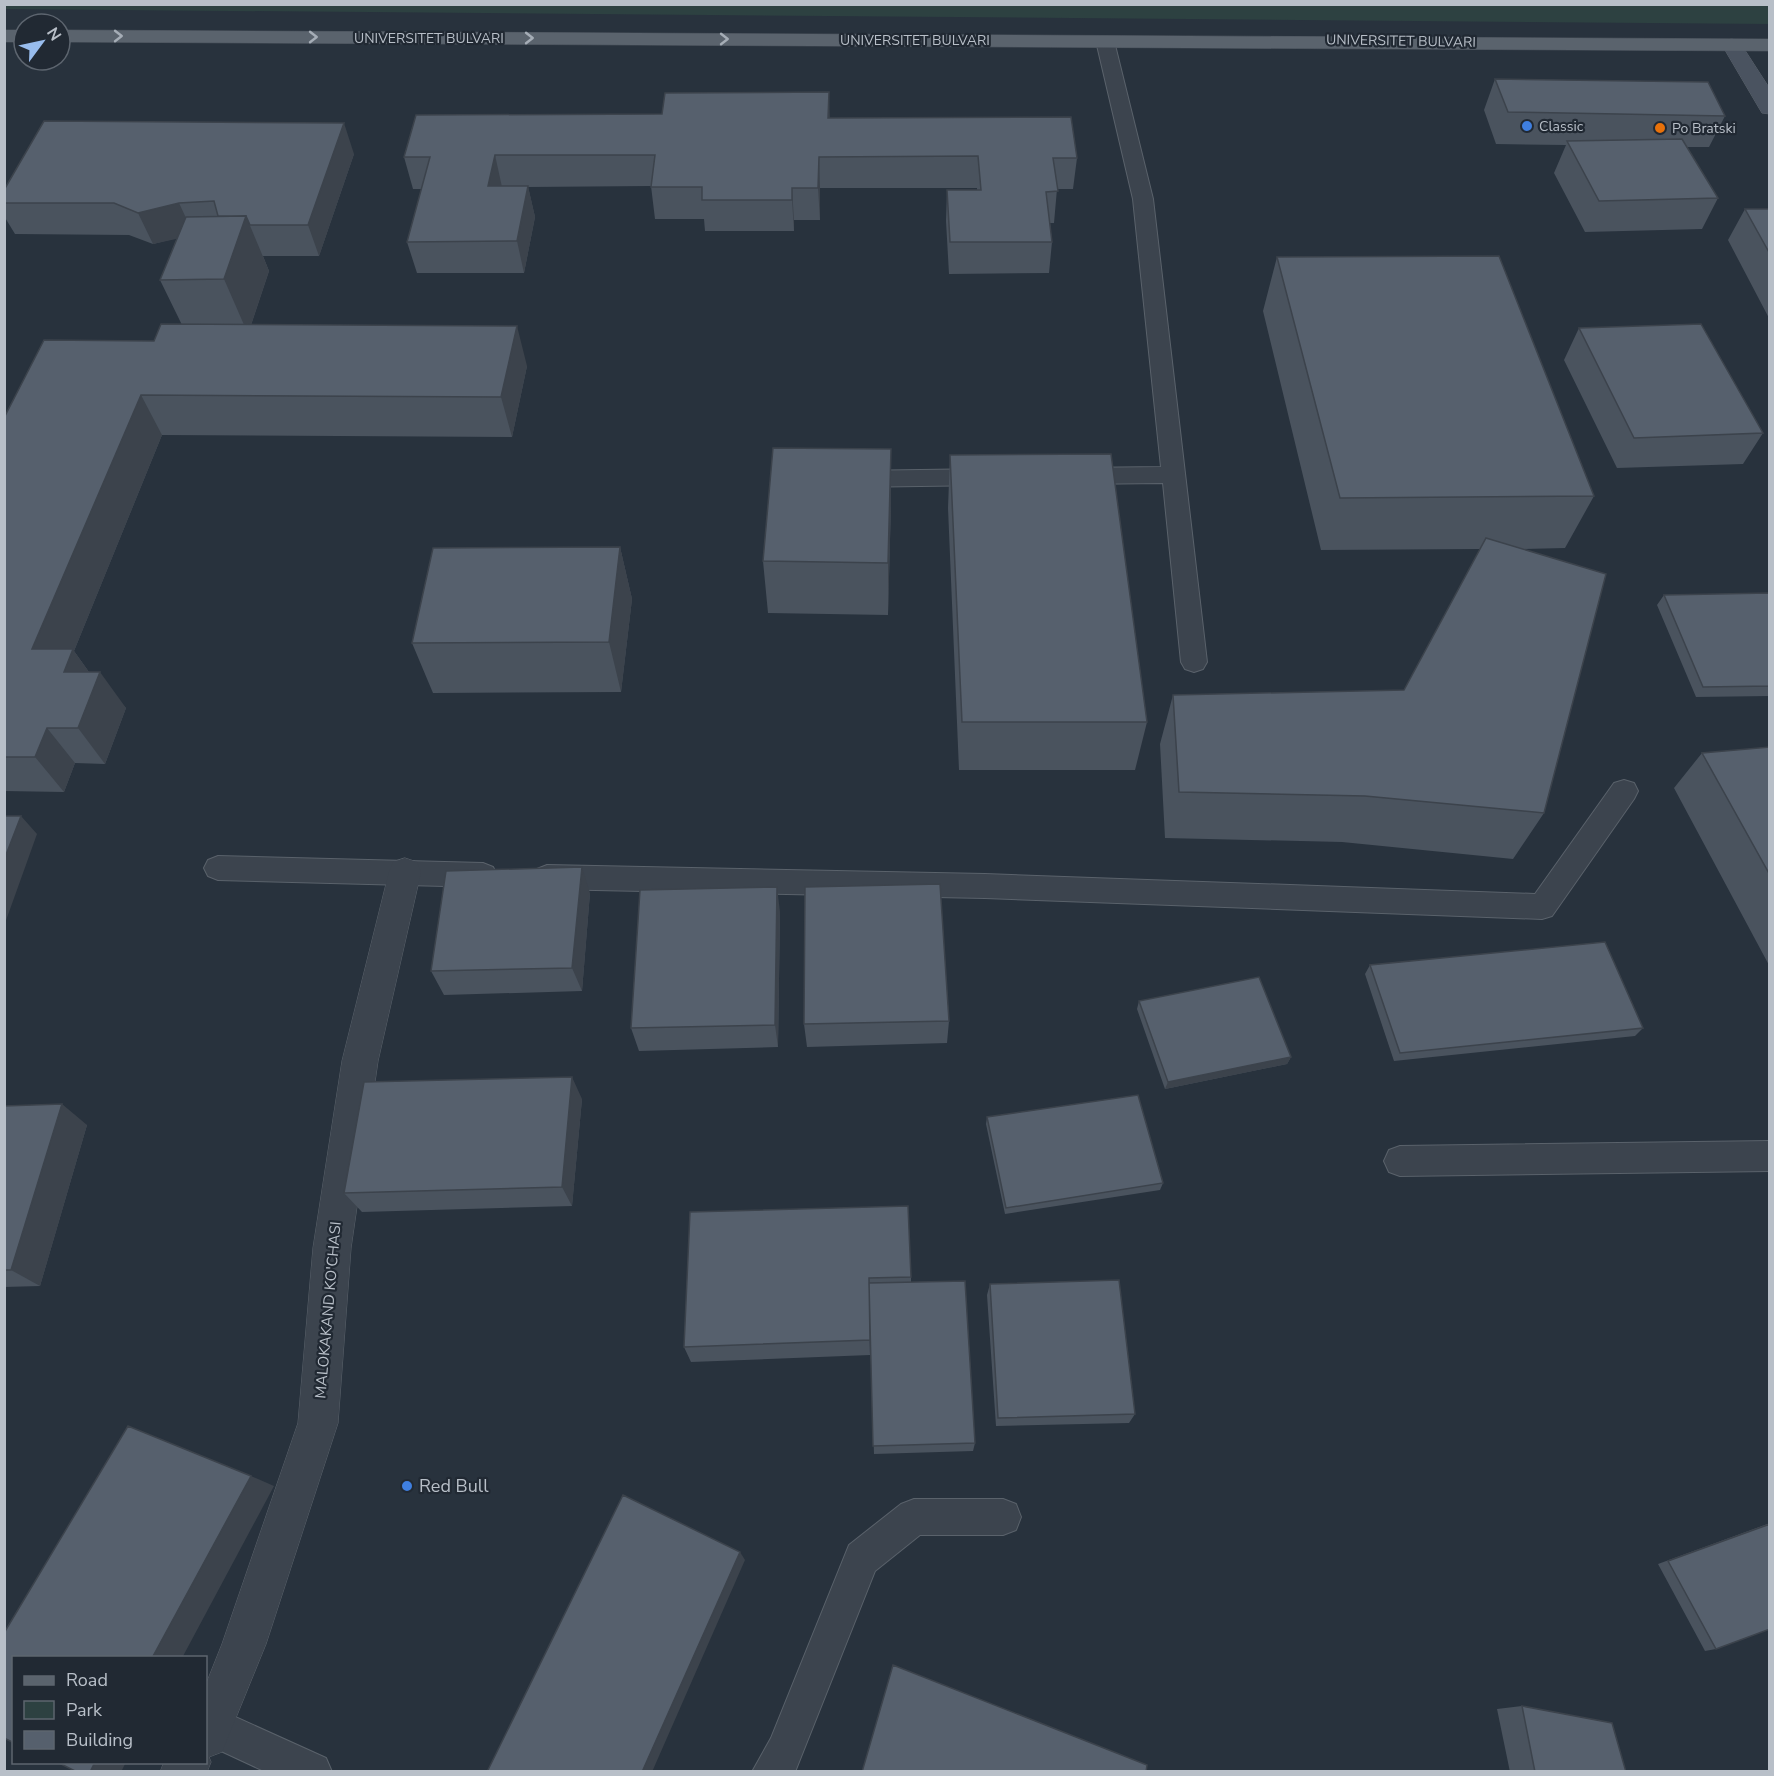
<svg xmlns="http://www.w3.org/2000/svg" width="1774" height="1776" font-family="'Nunito Sans',sans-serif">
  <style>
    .green { fill: #2d4141 }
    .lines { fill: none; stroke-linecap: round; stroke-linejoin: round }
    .lane-casing { stroke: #5a626b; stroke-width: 2 }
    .street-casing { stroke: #5a626b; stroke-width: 1 }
    .secondary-casing { stroke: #5a626b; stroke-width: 1 }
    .primary-casing { stroke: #454d57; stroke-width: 1 }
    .lane { fill: #3c444e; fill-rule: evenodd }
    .street { fill: #3c444e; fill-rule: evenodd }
    .secondary { fill: #4a5360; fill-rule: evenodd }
    .primary { fill: #5a636d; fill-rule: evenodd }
    .wall { fill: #4a535e }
    .shaded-wall { fill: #3c434c }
    .building { fill: #56606d; stroke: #3c434c; stroke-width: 1.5 }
    .oneway { stroke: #a5adb6 }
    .shop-dot { fill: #3f7fe0; stroke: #212933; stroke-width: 2 }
    .food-dot { fill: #e8710a; stroke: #212933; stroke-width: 2 }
    .labels { text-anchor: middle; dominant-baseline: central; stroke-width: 4.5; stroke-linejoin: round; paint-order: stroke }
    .far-street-label { font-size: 14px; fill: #b8bfc8; stroke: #212933 }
    .far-poi-label { font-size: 14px; fill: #b8bfc8; stroke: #212933; text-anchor: start }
    .street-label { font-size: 15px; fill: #b8bfc8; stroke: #212933 }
    .near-poi-label { font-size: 18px; fill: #b8bfc8; stroke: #212933; text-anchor: start }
  </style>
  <rect width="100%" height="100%" fill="#28323d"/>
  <path class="green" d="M5 4H1769L1770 24 5 9Z"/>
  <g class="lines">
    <g class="lane-casing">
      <path id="lane" d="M1105 36 1111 37 1114 41 1153 199 1207 662 1203 669 1194 672 1185 669 1181 662 1163 483 1077 484 1069 482 1065 476 1069 470 1077 468 1161 467 1133 199 1096 41 1099 37Z
        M989 469 997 471 1001 477 997 483 989 485 852 487 844 485 840 479 844 473 852 471Z
        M1624 780 1634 783 1638 791 1634 799 1552 916 1542 919 985 898 547 889 537 885 533 877 537 869 547 865 985 874 1535 894 1614 783Z
        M218 856 483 863 493 867 497 875 493 883 483 887 218 880 208 876 204 868 208 860Z
        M1770 1141V1171L1400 1176 1389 1172 1384 1161 1389 1150 1400 1146Z
        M914 1499H1003L1016 1504 1021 1517 1016 1530 1003 1535H920L875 1571 795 1772H752L771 1738 849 1545 901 1504Z
        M211 1706 326 1758 332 1772H266L206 1744V1709Z"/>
    </g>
    <g class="street-casing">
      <path id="street" d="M405 858 417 862 421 872 378 1061 351 1248 338 1423 266 1644 222 1752 209 1757 211 1762 207 1772H160L164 1762H206V1684L222 1644 298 1423 313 1248 342 1061 389 872 393 862Z"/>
    </g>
    <g class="secondary-casing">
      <path id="secondary" d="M1732 39 1739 41 1770 89V114L1762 113 1759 108 1722 45 1725 41Z"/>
    </g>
    <g class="primary-casing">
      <path id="primary" d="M4 30H24V42H4Z
        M60 30 1770 39V51L60 42Z"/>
    </g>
    <use href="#lane" class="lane"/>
    <use href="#street" class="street"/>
    <use href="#secondary" class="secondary"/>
    <use href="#primary" class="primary"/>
  </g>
  <path class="wall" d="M1495 79 1725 116 1709 147H1687L1718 198 1702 229 1585 232 1554 173 1566 145 1496 144 1484 110Z
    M830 118 1077 158 1073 189H1057L1054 223H1050L1052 242 1049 273 949 274 946 221 947 190H977V188H820V220H794V231H705L704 219H655L651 186 528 187 535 217 524 273H417L407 242 422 189H413L404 157Z
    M354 154 319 256H263L269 271 251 325 527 366 512 437 162 435 74 651 89 672 126 708 105 764 75 763 64 792 4 791V418L154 341 182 325 160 280 177 238 153 244 129 235 15 234 4 216V190Z
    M1745 209H1770V320L1728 240Z
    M1277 257 1594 496 1565 548 1523 549 1544 813 1513 859 1342 842 1165 838 1160 744 1173 695 1404 690 1480 549 1321 550 1263 311Z
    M1579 328 1763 433 1743 464 1617 468 1564 360Z
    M950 455 1147 722 1135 770H959L948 508Z
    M891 503 888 615 768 613 763 561Z
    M620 547 632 599 621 692 433 693 412 643Z
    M1770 593V696L1696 697 1657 605 1664 595Z
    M1770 747V967L1674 788 1702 753Z
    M590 893 582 991 444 995 431 971Z
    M780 912 778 1047 639 1051 631 1028Z
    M1370 965 1643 1028 1635 1036 1394 1061 1365 974Z
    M1139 1001 1291 1057 1287 1064 1165 1089 1137 1009Z
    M949 1021 947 1043 807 1047 804 1024Z
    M582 1099 572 1206 362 1212 344 1193Z
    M4 1106 87 1125 40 1286 4 1287Z
    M987 1117 1163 1183 1160 1190 1005 1214 986 1124Z
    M690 1212 911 1277V1282L975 1443 973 1451 874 1454 869 1305 870 1355 691 1362 684 1347Z
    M990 1284 1135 1414 1129 1423 996 1426 987 1295Z
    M1770 1523V1629L1716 1649 1705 1651 1658 1564Z
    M1522 1706 1626 1772H1510L1497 1709Z"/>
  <path class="shaded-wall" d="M829 92 830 123 828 118Z
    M344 123 354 154 319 256 308 225Z
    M495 155 502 187 488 186Z
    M819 157 820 188V220L818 188Z
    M528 186 535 217 524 273 517 241Z
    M792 188 794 220V231L792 200Z
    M179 203 194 235 153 244 138 213Z
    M246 216 269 271 248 334 224 279Z
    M517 326 527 366 512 437 501 397Z
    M141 395 162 435 74 651 96 682 100 672 126 708 105 764 78 728 32 649Z
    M891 449V503L888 615V563Z
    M620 547 632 599 621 692 609 642Z
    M47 728 75 763 64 792 35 757Z
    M21 816 37 834 4 926V860Z
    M582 867 590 893 582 991 572 968Z
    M777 887 780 912 778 1047 775 1025Z
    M1291 1057 1287 1064 1165 1089 1168 1082Z
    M572 1077 582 1099 572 1206 562 1187Z
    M62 1104 87 1125 40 1286 11 1270Z
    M251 1476 274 1486 182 1658H152Z
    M740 1552 745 1560 652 1772H642Z
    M95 1762H126L121 1772H90Z"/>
  <path class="building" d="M1495 79 1708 82 1725 116 1508 112Z
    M829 92 828 118 1071 117 1077 158H1053L1058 191 1046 192 1052 242H950L947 190H981L978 156 819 157 818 188H792V200H702V187H651L655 155H495L488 186H528L517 241 407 242 430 157H404L416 115 662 114 665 93Z
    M44 121 344 123 308 225H250L246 216H218L214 201 179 203 138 213 114 203H4V190Z
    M1682 139 1718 198 1599 201 1567 141Z
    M1745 209H1770V254Z
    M246 216 224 279 160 280 186 217Z
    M1499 256 1594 496 1340 498 1277 257Z
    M161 324 517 326 501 397 141 395 32 649H73L64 672H100L78 728H47L35 757H4V418L44 340 154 341Z
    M1701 324 1763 433 1634 438 1579 328Z
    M773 448 891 449 888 563 763 561Z
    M1111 454 1147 722H962L950 455Z
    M1486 538 1606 574 1544 813 1365 796 1179 792 1173 695 1404 690Z
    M620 547 609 642 412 643 433 548Z
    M1770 593V686L1703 687 1664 595Z
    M1770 747V875L1702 753Z
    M4 816H21L4 860Z
    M582 867 572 968 431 971 446 871Z
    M940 884 949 1021 804 1024 805 887Z
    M777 887 775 1025 631 1028 640 890Z
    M1605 942 1643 1028 1400 1053 1370 965Z
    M1259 977 1291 1057 1168 1082 1139 1001Z
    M572 1077 562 1187 344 1193 364 1082Z
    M1138 1095 1163 1183 1006 1208 987 1117Z
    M62 1104 11 1270H4V1106Z
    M908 1206 911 1277 869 1278 870 1340 684 1347 690 1212Z
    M1119 1280 1135 1414 998 1418 990 1284Z
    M965 1281 975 1443 873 1446 869 1283Z
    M128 1426 251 1476 152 1658H14V1743L4 1738V1633Z
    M623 1495 740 1552 642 1772H487Z
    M1770 1524V1629L1716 1649 1668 1561Z
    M893 1665 1147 1765 1146 1772H862Z
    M1522 1706 1612 1723 1626 1772H1535Z
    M57 1762H95L90 1772H77Z"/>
  <defs><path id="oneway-chevron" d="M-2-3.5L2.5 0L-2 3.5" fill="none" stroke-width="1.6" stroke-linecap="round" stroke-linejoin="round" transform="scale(1.5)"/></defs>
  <g class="oneway">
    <use href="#oneway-chevron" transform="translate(118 36)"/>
    <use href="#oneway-chevron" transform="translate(313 37)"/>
    <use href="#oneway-chevron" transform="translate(529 38)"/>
    <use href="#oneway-chevron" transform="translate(724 39)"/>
  </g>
  <g class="shop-dot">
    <circle cx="1527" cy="126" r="6"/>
    <circle cx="407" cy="1486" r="6"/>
  </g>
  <circle class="food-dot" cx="1660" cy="128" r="6"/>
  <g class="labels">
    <g class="far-street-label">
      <text x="429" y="38">UNIVERSITET BULVARI</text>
      <text x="915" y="40">UNIVERSITET BULVARI</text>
      <text transform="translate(1401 41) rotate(1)">UNIVERSITET BULVARI</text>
    </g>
    <g class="far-poi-label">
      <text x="1539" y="126">Classic</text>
      <text x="1672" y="128">Po Bratski</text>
    </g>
    <g class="street-label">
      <text transform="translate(328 1310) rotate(-85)">MALOKAKAND KO'CHASI</text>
    </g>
    <g class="near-poi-label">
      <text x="419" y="1486">Red Bull</text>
    </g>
  </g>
  <rect width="1774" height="1776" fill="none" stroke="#b8bfc8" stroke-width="12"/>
  <rect x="12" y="1656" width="195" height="108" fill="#212933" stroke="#5d656f" stroke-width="1.5"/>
  <rect x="24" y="1676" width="30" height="9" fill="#5a636d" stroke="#5d656f" stroke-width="1.5"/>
  <text x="66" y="1686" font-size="18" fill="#b8bfc8">Road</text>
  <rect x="24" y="1701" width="30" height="18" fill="#2d4141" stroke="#5d656f" stroke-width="1.5"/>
  <text x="66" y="1716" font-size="18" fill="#b8bfc8">Park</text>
  <rect x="24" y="1731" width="30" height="18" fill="#56606d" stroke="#5d656f" stroke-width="1.5"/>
  <text x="66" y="1746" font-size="18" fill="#b8bfc8">Building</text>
  <g transform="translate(42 42) rotate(57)"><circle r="28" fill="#212933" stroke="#5d656f" stroke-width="1.5"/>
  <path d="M0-4.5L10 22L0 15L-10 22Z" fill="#98bced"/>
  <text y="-9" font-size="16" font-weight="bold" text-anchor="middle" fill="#b8bfc8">N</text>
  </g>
</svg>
